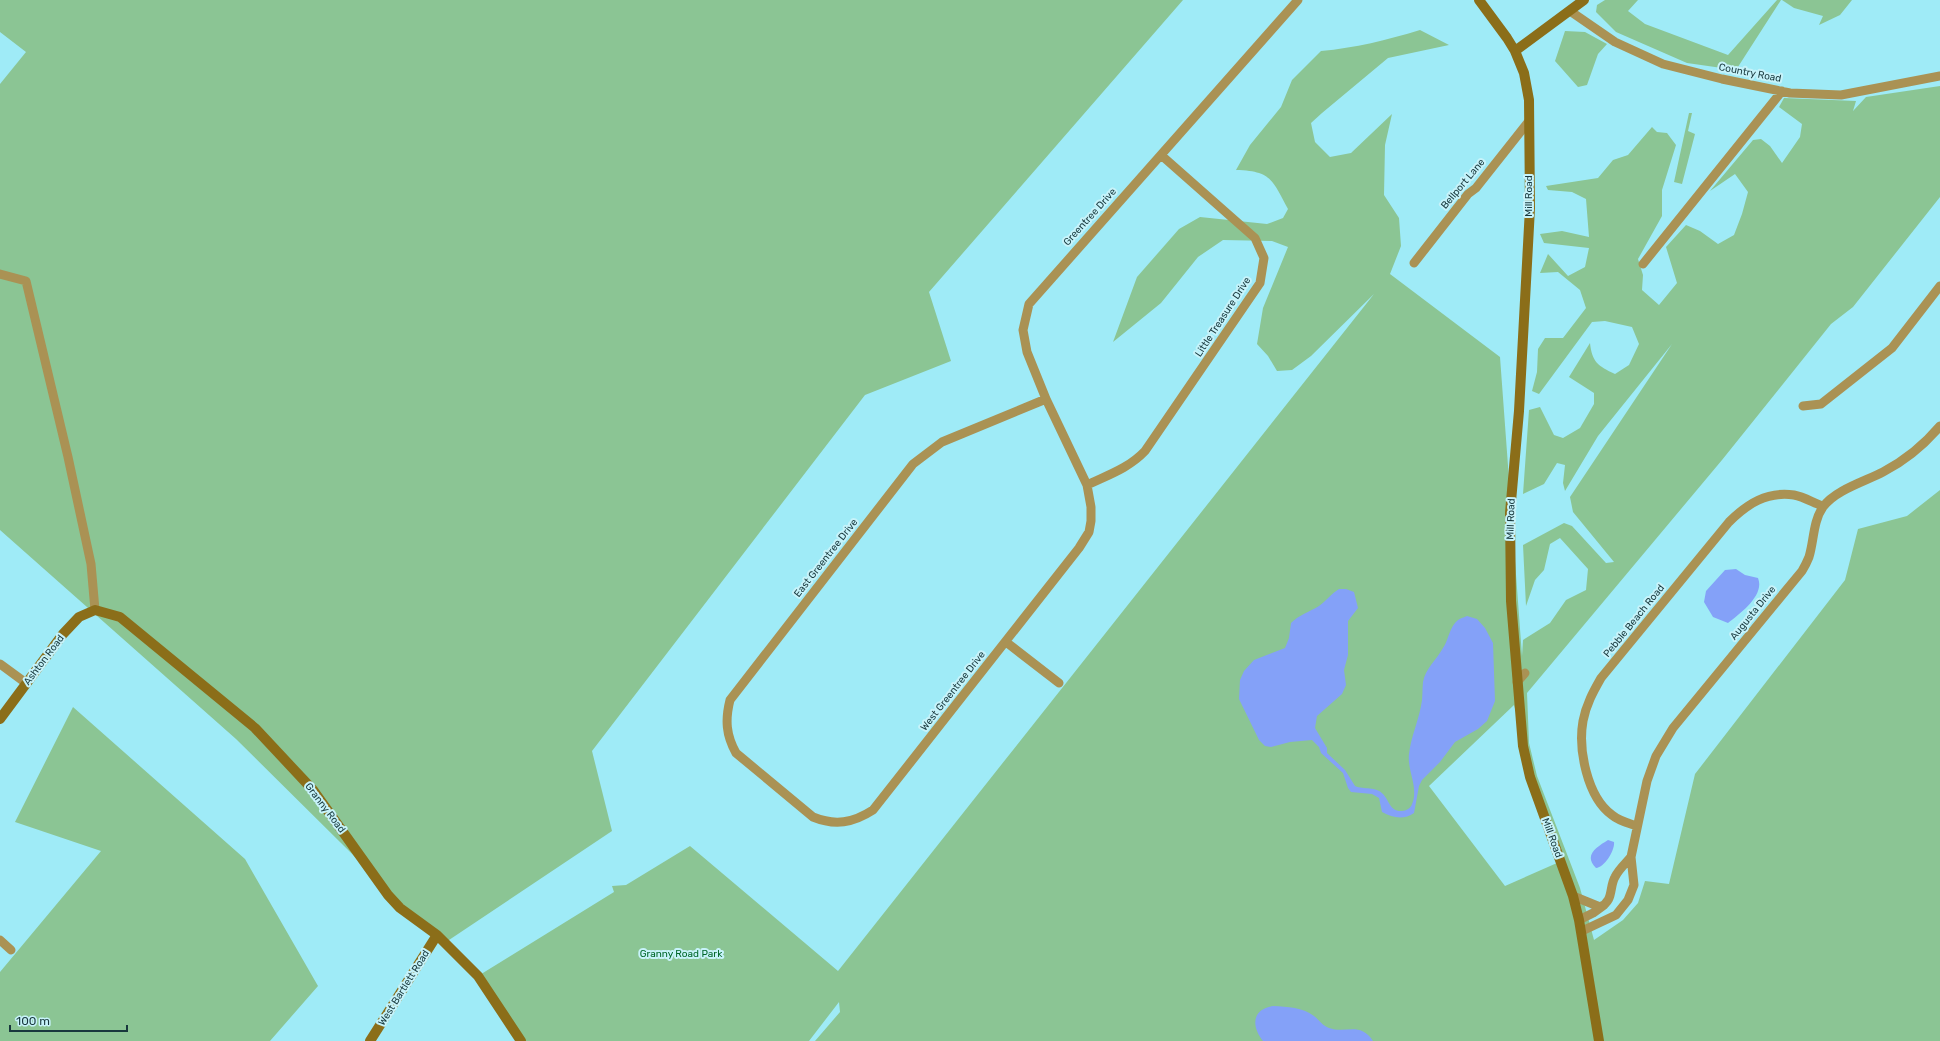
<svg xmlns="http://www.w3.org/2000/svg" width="1940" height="1041" font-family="Rubik,sans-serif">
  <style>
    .green { fill: #8bc594; fill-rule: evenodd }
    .water { fill: #84a1f8 }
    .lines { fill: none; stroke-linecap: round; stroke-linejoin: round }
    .street { stroke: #aa9254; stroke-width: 9 }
    .secondary { stroke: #8b6e19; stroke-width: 10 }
    .labels { text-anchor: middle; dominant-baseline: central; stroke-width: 4; stroke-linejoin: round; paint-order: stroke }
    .street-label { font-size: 10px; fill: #18383d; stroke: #c7f3fa }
    .park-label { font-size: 10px; fill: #006728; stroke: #c7f3fa }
  </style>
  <rect width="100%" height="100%" fill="#9febf7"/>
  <path class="green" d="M0 0H1183L929 292 951 361 865 395 592 751 612 831 443 944 236 739 0 530V84L26 52 0 32Z
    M1605 0H1638L1628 11 1645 24 1728 55 1777 0H1781L1736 70 1687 63 1616 32 1596 12 1597 5Z
    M1782 0H1852L1840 15 1819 25 1823 16 1794 8Z
    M1420 30 1449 45 1388 58 1322 113 1311 123 1315 142 1330 157 1351 153 1392 114 1385 145 1384 195 1399 218 1401 246 1390 274 1500 357 1522 656 1523 640 1550 623 1566 600 1586 590 1588 569 1560 538 1550 544 1544 570 1535 580 1526 606 1523 545 1564 523 1572 526 1606 563 1614 562 1573 512 1570 497 1672 344 1598 436 1565 491 1563 483 1565 465 1557 463 1544 484 1523 494 1529 410 1540 407 1554 435 1563 438 1580 428 1594 404V393L1569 377 1590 343C1592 362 1598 366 1615 374L1629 365 1639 344 1632 327 1605 321 1592 322 1539 394 1532 391 1537 372 1538 349 1545 338H1563L1586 308 1580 290 1558 272 1540 273 1548 254 1568 276 1585 267 1589 248 1544 243 1540 234 1562 231 1589 237 1586 199 1572 192 1548 190 1546 186 1598 178 1613 160 1628 155 1652 127 1657 132 1667 133 1676 145 1662 190V216L1638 259 1643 275 1642 290 1659 305 1677 283 1666 247 1686 225 1700 231 1718 244 1734 235 1742 214 1748 192 1735 174 1710 191 1753 140 1761 139 1770 146 1782 163 1800 137 1802 124 1779 107 1784 98 1856 101 1853 111 1866 97 1940 86V197L1853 307 1831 324 1722 460 1527 693 1529 743 1537 776 1580 888 1594 940 1623 920 1638 903 1645 881 1669 884 1695 774 1845 580 1858 529 1907 516 1940 490V1041H815L840 1012 839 1002 809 1041H521L478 976 614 892 612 886 626 885 690 846 838 971 1374 294 1311 356 1292 370 1277 371 1268 356 1257 344 1263 308 1288 247 1272 241 1223 240 1198 257 1161 303 1113 342 1137 277 1179 229 1200 217 1267 224 1283 218 1288 209C1272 180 1272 171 1236 170L1250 145 1281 107 1292 80 1321 51C1355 48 1387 40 1420 30ZM1514 705 1557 863 1505 886 1429 786Z
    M1565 31 1585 32 1607 44 1598 54 1587 85 1578 87 1555 61Z
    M1689 113H1692L1688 131 1695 134 1682 184 1674 182Z
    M73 707 245 859 318 986 270 1041H0V972L101 851 15 822Z"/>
  <path class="water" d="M1736 569 1745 575 1758 578C1765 595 1741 613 1728 623L1713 617 1704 602 1706 591 1725 570Z
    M1339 589H1346L1354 592 1358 608 1348 621V655L1344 670 1346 685 1342 694 1317 716 1315 728 1327 748V753L1345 770 1355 786C1364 790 1376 786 1383 794 1389 800 1390 812 1402 811 1406 811 1411 808 1412 804 1419 787 1407 771 1409 754 1411 737 1418 722 1421 706 1423 698 1422 690 1423 682 1425 669 1437 659 1443 648 1448 641 1449 630 1455 623 1458 619 1462 618 1467 616L1477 619 1485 628 1493 643 1495 701 1487 721 1478 729 1455 742 1440 762 1422 780 1419 786 1414 813C1404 820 1393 818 1382 812L1379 798 1372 794 1351 792 1348 788 1343 773 1321 753 1319 747 1312 740 1290 742 1271 747 1265 746 1259 740 1239 699 1240 680 1244 671 1254 660 1285 648 1289 638 1291 623C1299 615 1309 612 1319 606 1326 601 1331 594 1339 589Z
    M1608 840 1614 842C1615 850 1605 867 1596 868 1583 855 1597 847 1608 840Z
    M1273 1006C1288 1007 1302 1007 1314 1016 1319 1020 1323 1026 1329 1028 1346 1034 1360 1021 1373 1041H1263C1251 1026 1252 1009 1273 1006Z"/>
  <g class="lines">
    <path class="street" d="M1570 11 1615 42 1663 64 1722 79 1790 93 1841 95 1940 76
      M1414 263 1468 194 1476 188 1529 121
      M1643 264 1782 91
      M0 274 26 281 68 457 91 564 95 610
      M1046 399 942 442 913 464 730 700C725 720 726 735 736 753L813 817C835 826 853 823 873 810L1079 548 1089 532 1091 521V507L1087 485 1046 399 1027 352 1023 330 1029 304 1298 0
      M1803 406 1821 404 1892 348 1940 286
      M1087 485C1108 475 1129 468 1145 451L1260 283 1264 258 1255 238 1161 155
      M1006 642 1059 683
      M0 664 26 683
      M1517 682 1525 673
      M1637 826C1628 823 1619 821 1612 815 1587 797 1578 749 1583 721 1586 705 1593 692 1601 678L1729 522C1747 504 1767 491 1794 495 1804 497 1814 503 1823 506
      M1573 896 1600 907C1614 901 1609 887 1615 877 1619 869 1626 863 1631 857
      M1579 920 1593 913 1604 905
      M1582 931 1616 915 1628 900 1634 885 1631 857 1647 781 1656 756 1673 728 1802 571C1805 566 1807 562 1809 557 1814 541 1813 521 1823 507 1835 490 1866 481 1883 472 1906 460 1924 445 1940 426
      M0 940 11 950"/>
    <path class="secondary" d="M1479 0 1507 38 1515 51 1524 73 1529 100 1530 208 1519 411 1510 513 1511 601 1523 746 1530 777 1573 896 1579 920 1599 1041
      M1515 51 1584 0
      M0 719 63 634 79 617 95 610 120 617 255 728 313 790 388 895 400 908 437 935 478 976 521 1041
      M370 1041 437 935"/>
  </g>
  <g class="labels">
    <g class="street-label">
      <text transform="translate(1750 73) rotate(11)">Country Road</text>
      <text transform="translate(1463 184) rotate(-50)">Bellport Lane</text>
      <text transform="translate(1529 196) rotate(-90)">Mill Road</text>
      <text transform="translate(1090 217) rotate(-48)">Greentree Drive</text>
      <text transform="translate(1223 317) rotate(-57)">Little Treasure Drive</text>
      <text transform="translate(1511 519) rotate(-88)">Mill Road</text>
      <text transform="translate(826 558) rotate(-52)">East Greentree Drive</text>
      <text transform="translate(1753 613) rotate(-51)">Augusta Drive</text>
      <text transform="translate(1634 621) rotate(-51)">Pebble Beach Road</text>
      <text transform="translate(44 660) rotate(-53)">Ashton Road</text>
      <text transform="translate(953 691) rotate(-52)">West Greentree Drive</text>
      <text transform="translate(325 808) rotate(53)">Granny Road</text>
      <text transform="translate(1552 838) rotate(70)">Mill Road</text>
      <text transform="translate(404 988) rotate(-58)">West Bartlett Road</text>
    </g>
    <g class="park-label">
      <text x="681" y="954">Granny Road Park</text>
    </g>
  </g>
  <path d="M10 1025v6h117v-6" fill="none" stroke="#18383d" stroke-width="2"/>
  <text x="16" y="1025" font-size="12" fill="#18383d" stroke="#c7f3fa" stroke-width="3" paint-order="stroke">100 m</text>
</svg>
